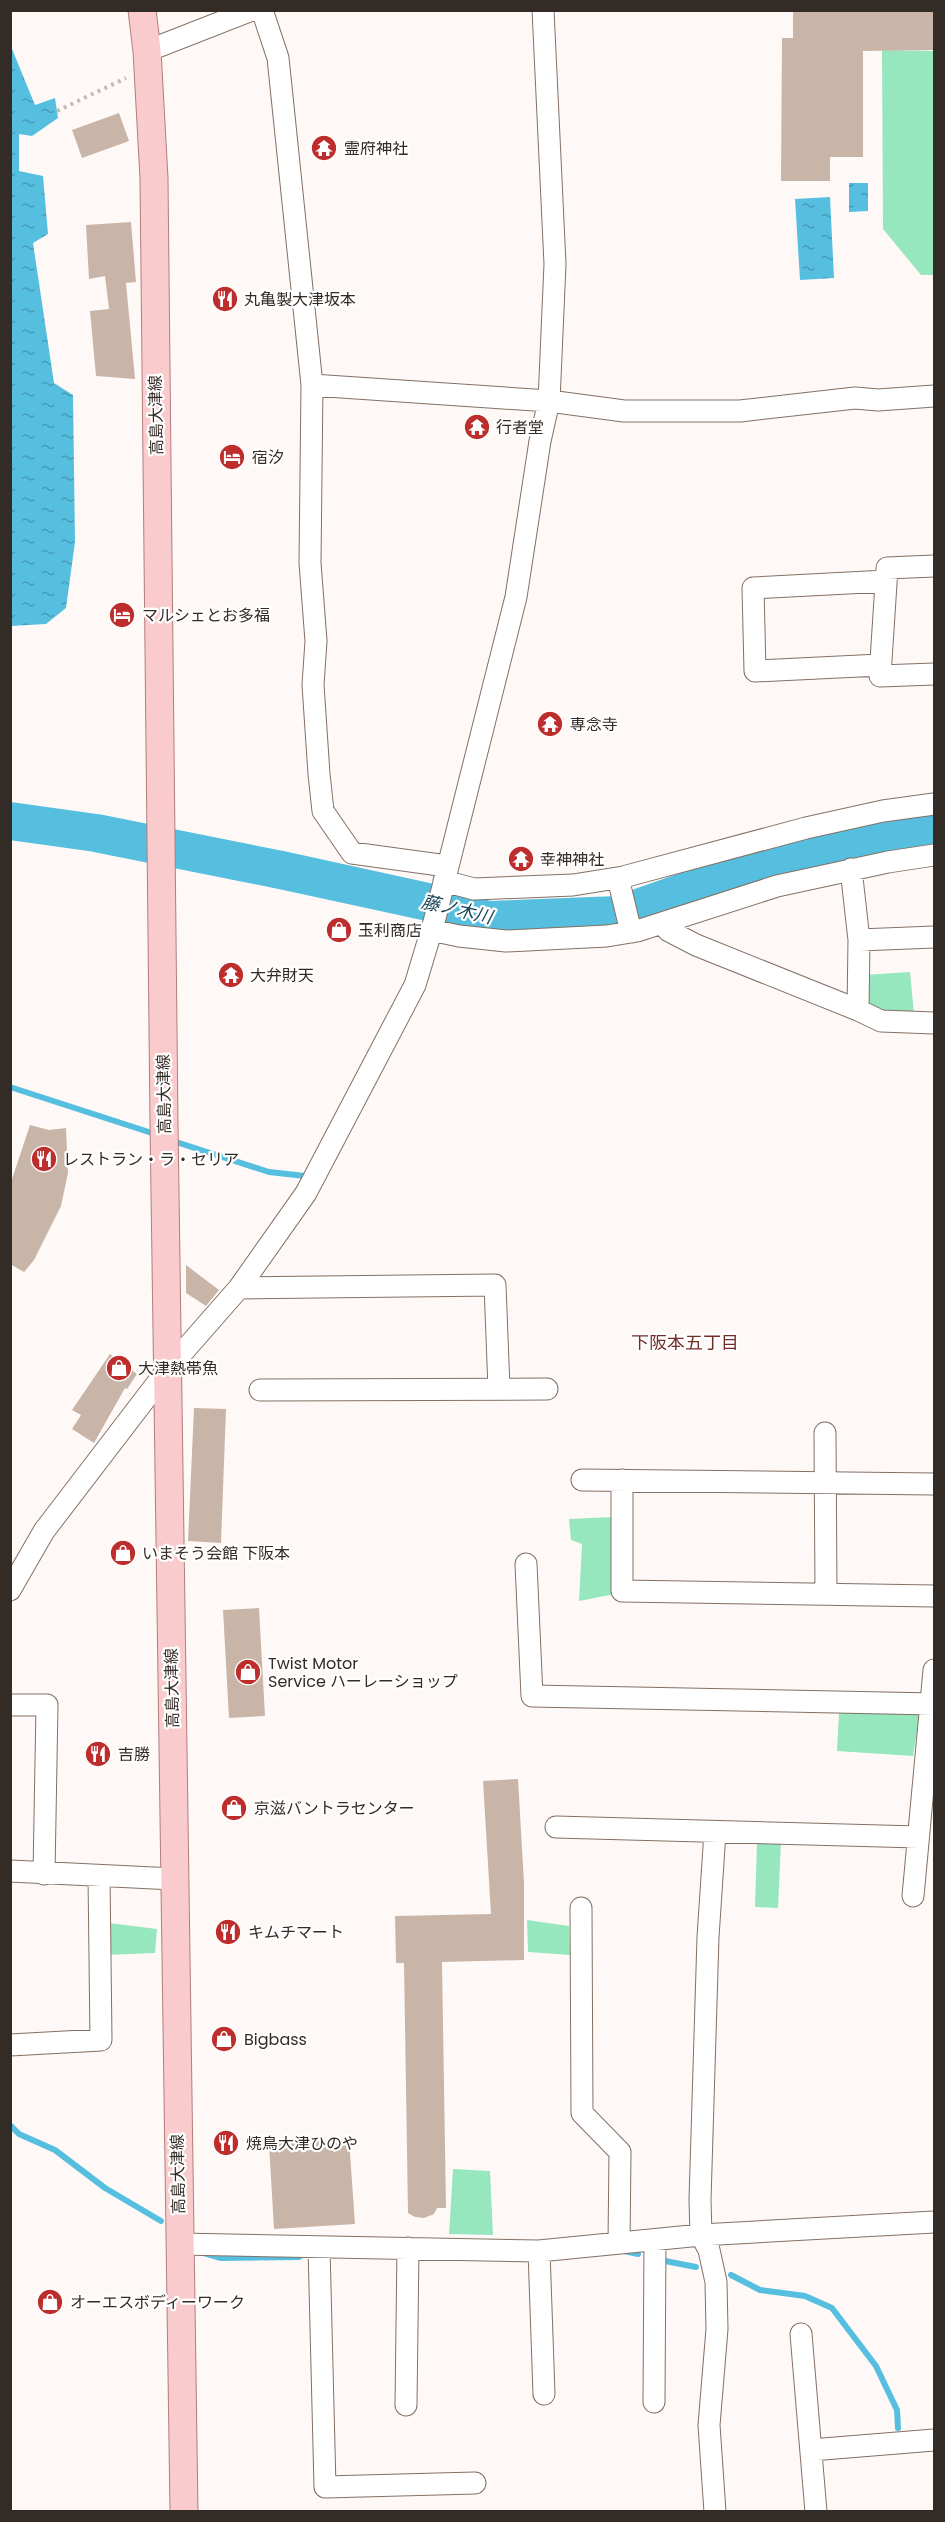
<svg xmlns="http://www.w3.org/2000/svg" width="945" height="2522" font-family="Poppins,'Noto Sans JP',sans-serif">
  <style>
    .green { fill: #96e6be }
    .water { fill: url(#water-ripples) }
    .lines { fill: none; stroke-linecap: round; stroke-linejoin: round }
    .stream { stroke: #56bfdf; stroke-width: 6 }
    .river { stroke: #56bfdf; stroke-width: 38 }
    .building { fill: #c9b5a8 }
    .minor-casing { stroke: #837064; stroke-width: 23 }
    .major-casing { stroke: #b27d7c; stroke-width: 29 }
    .path { stroke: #c1bbb8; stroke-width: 4; stroke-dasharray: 3 4.5; stroke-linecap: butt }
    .minor { stroke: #fff; stroke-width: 21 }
    .major { stroke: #facbcc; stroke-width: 27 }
    .labels { text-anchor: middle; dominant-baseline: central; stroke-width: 4.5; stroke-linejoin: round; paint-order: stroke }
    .poi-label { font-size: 16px; fill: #332b26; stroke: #fff; text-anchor: start }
    .street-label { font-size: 16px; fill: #332b26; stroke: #fff }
    .water-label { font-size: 18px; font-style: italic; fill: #1a4856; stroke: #fff }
    .neighbourhood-label { font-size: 18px; fill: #732d29; stroke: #fff }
  </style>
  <defs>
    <pattern id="water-ripples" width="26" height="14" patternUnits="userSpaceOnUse" patternTransform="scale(1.5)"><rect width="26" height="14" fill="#56bfdf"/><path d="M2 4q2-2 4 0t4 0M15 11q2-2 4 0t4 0" fill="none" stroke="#489bb5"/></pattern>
  </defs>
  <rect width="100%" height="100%" fill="#fef9f7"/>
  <path class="green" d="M882 50 934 51V275H921L883 229Z
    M910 972 914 1014H883L862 1007 863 975Z
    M614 1517 615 1594 579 1601 582 1544 571 1540 569 1519Z
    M920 1712 913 1756 837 1751 839 1713Z
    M757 1841H781L778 1908 755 1907Z
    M527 1920 569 1926 570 1955 528 1952Z
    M109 1923 157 1929 155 1953 105 1955Z
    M453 2169 490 2171 493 2235 449 2234Z"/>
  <path class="water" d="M10 44 35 105 55 98 58 118 32 136 19 134V171L43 176 48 234 33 243 54 383 73 395 75 542 66 608 46 624 11 626Z
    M849 183H868V211L849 212Z
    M830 197 834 278 800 280 795 199Z"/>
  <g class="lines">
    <path class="stream" d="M10 1087 158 1135
      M170 1140 269 1172 305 1176
      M10 2125 19 2134 55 2150 105 2188 161 2221
      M624 2251 638 2254
      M204 2253 221 2258 299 2257
      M665 2261 696 2267
      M731 2275 760 2290 805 2296 832 2308 876 2366 897 2410 898 2428"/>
    <path class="river" d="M10 821 96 833 281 870 428 902 488 920 618 915 715 881 934 828"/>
  </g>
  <path class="building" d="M799 10H934V50L863 51V157H830V181H781L782 38H793V12Z
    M119 113 129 141 82 158 72 130Z
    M131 222 136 282 126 283 135 379 96 376 90 311 109 309 105 276 89 279 86 225Z
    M30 1125 49 1130 66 1128 68 1173 61 1206 34 1260 24 1272 10 1264V1185Z
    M186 1265 219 1290 206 1306 186 1293Z
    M110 1354 137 1374 127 1389 125 1388 94 1443 72 1429 81 1415 72 1410Z
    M194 1408 226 1409 221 1543 188 1541Z
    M259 1608 265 1716 229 1718 223 1610Z
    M518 1779 524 1883V1960L442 1962 446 2208H437L434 2214 424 2218 415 2217 408 2213 404 1963H396L395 1916 491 1914 483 1781Z
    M349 2139 355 2224 274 2229 269 2144Z"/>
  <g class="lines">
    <g class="minor-casing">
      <path id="minor" d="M262 10 278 58 312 385 310 563 316 641 313 685 319 774 323 811 352 853 447 866
        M147 51 252 10
        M312 385 549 401 624 411H740L855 398 878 400 934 396
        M934 566 887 568 880 676 934 674
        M880 665 755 671 753 588 886 581
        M851 869 859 940 934 937
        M618 878 631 932
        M444 881 474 889 573 885 623 877 806 828 883 811 934 804
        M662 924 669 931 696 945 858 1010 859 940
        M431 930 459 936 506 941 607 936 637 931 777 886 888 862 934 855
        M858 1010 881 1021 934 1023
        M239 1288 495 1285 499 1389
        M260 1390 547 1389
        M825 1433 826 1594
        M582 1480 934 1484
        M622 1480V1591L934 1596
        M526 1564 532 1696 934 1704
        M10 1590 44 1531 168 1369 239 1288 306 1193 415 985 434 922 516 597 540 441 549 401 555 264 543 10
        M10 1705H47L44 1874
        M556 1827 918 1837
        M10 1871 174 1879
        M913 1896 934 1670
        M581 1908 582 2113 620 2152 619 2243
        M10 2045 101 2040 99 1876
        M179 2244 539 2251 701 2235 934 2222
        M319 2247 325 2487 475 2483
        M539 2251 544 2394
        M801 2334 816 2512
        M654 2402 655 2240
        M406 2405 408 2248
        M811 2450 934 2440
        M715 2512 709 2425 717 2329 716 2282 709 2250 701 2235 700 2200 708 1937 715 1832"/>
    </g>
    <g class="major-casing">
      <path id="major" d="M142 10 147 51 154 178 164 1123 184 2512"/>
    </g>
    <path class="path" d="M57 111 126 78"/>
    <use href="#minor" class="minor"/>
    <use href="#major" class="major"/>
  </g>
  <defs>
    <g id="temple-disc" transform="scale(1.35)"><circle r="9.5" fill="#bc2d2c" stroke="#fff"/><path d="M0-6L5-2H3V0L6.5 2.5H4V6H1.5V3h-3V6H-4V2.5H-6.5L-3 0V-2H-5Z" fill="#fff"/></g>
    <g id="restaurant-disc" transform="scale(1.35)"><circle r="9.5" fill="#bc2d2c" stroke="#fff"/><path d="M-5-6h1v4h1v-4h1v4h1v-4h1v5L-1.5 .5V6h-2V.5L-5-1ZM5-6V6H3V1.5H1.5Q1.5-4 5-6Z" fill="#fff"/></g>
    <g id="hotel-disc" transform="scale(1.35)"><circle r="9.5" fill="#bc2d2c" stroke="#fff"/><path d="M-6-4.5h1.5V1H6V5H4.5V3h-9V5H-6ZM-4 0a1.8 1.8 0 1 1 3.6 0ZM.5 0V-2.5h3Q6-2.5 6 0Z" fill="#fff"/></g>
    <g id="shop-disc" transform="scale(1.35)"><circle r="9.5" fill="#bc2d2c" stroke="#fff"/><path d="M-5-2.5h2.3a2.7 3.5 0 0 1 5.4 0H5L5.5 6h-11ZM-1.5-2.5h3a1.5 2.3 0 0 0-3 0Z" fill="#fff"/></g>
  </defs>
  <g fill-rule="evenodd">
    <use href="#temple-disc" x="324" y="148"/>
    <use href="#restaurant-disc" x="225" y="299"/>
    <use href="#temple-disc" x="477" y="427"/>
    <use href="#hotel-disc" x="232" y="457"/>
    <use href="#hotel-disc" x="122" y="615"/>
    <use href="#temple-disc" x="550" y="724"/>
    <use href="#temple-disc" x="521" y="859"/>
    <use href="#shop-disc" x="339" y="930"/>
    <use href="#temple-disc" x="231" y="975"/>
    <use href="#restaurant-disc" x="44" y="1159"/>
    <use href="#shop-disc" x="119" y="1368"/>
    <use href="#shop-disc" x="123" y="1553"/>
    <use href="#shop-disc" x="248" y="1672"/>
    <use href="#restaurant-disc" x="98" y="1754"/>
    <use href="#shop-disc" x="234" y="1808"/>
    <use href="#restaurant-disc" x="228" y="1932"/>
    <use href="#shop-disc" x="224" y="2039"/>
    <use href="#restaurant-disc" x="226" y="2143"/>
    <use href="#shop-disc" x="50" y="2302"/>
  </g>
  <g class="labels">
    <g class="poi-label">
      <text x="344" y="148">霊府神社</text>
      <text x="244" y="299">丸亀製大津坂本</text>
      <text x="496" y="427">行者堂</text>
      <text x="252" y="457">宿汐</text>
      <text x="142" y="615">マルシェとお多福</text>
      <text x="570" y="724">専念寺</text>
      <text x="540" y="859">幸神神社</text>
      <text x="358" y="930">玉利商店</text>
      <text x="250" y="975">大弁財天</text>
      <text x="63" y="1159">レストラン・ラ・セリア</text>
      <text x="138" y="1368">大津熱帯魚</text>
      <text x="142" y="1553">いまそう会館 下阪本</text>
      <text x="268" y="1663">Twist Motor<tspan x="268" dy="18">Service ハーレーショップ</tspan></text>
      <text x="118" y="1754">吉勝</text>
      <text x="254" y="1808">京滋バントラセンター</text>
      <text x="248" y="1932">キムチマート</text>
      <text x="244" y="2039">Bigbass</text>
      <text x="246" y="2143">焼鳥大津ひのや</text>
      <text x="70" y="2302">オーエスボディーワーク</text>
    </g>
    <g class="street-label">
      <text transform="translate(156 415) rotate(-91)">高島大津線</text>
      <text transform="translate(164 1094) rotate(-91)">高島大津線</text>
      <text transform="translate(172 1688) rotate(-91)">高島大津線</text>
      <text transform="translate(178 2174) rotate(-91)">高島大津線</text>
    </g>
    <g class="water-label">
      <text transform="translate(457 909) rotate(13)">藤ノ木川</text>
    </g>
    <g class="neighbourhood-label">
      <text x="685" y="1342">下阪本五丁目</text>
    </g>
  </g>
  <rect width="945" height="2522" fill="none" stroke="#332b26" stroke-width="24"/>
</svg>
